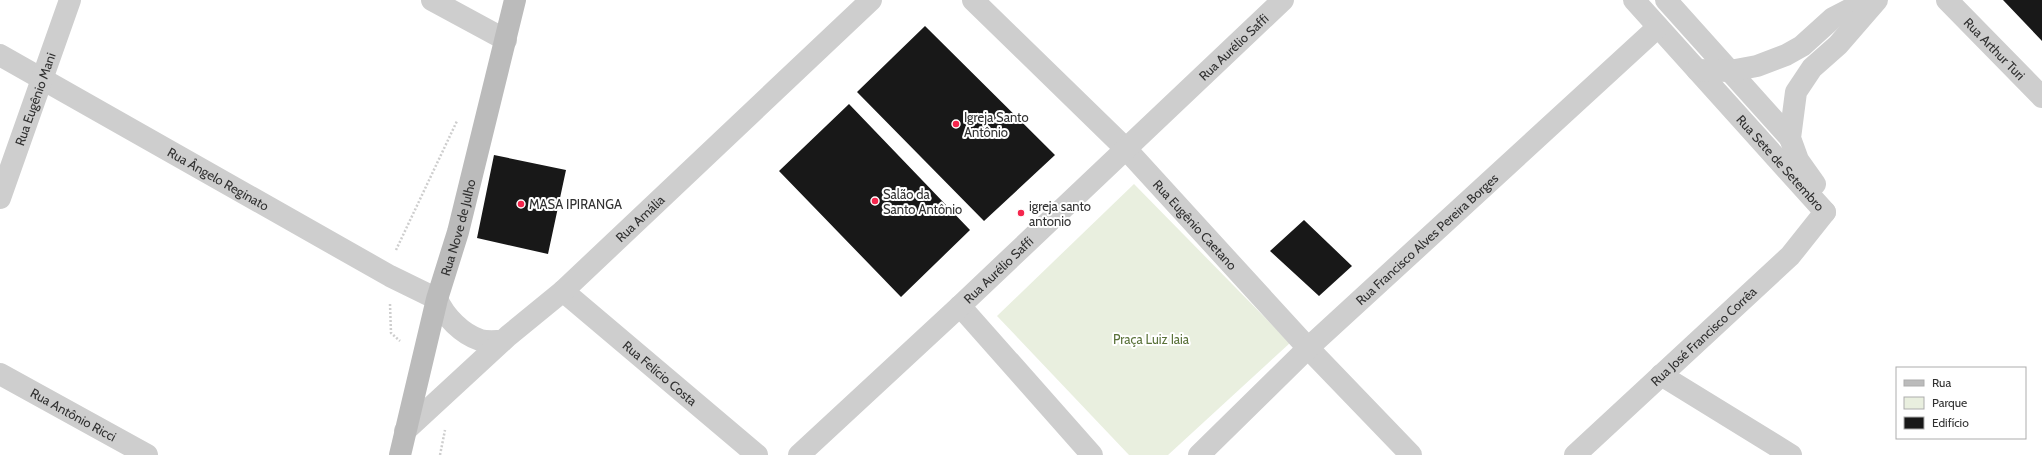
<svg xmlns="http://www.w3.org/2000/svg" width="2042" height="455" font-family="Cabin,sans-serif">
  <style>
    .green { fill: #e9efdf }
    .building { fill: #181818 }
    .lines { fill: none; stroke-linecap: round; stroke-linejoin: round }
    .path { stroke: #cecece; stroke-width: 2.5; stroke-dasharray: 2 2; stroke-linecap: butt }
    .minor { stroke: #cecece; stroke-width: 22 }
    .tertiary { stroke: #cecece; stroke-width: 22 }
    .secondary { stroke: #bbb; stroke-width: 22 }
    .poi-dot { fill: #f5264d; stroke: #fff; stroke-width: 1.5 }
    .labels { text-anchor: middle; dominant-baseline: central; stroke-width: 4; stroke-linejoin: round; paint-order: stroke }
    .street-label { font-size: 13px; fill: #313131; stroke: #fff }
    .poi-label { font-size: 13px; fill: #313131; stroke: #fff; text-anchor: start }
    .park-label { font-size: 13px; fill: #5a723a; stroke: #fff }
  </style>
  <rect width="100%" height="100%" fill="#fff"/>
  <path class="green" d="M1134 184 1290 343 1168 455H1129L997 316Z"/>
  <path class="building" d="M2003 0H2042V41Z
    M925 26 1055 155 984 221 857 92Z
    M849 104 970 230 901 297 779 171Z
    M494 155 566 170 548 254 477 238Z
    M1304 220 1352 266 1319 296 1270 251Z"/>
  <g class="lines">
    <path class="path" d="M396 250 457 121
      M390 304 391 333 400 341
      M440 455 445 430"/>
    <g class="minor">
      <path d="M432 0 506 40"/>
      <path id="s1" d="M973 0 1126 149 1308 348 1411 455"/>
      <path id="s2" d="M1634 0 1825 212"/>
      <path d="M1666 0 1790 138"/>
      <path id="s3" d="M1947 0 2042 97"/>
      <path id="s4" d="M0 55 390 276 437 299C445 317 462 334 480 340 486 342 496 341 502 341"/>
      <path d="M1697 70 1730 71 1757 66 1786 55 1802 46 1833 18 1868 0"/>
      <path d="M1815 184 1798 160 1790 138 1796 92 1812 68 1838 45 1877 0"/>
      <path id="s5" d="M563 291 757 455"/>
      <path d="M960 306 1092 455"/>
      <path d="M1661 375 1791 455"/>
      <path id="s6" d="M405 431 508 336 563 291 871 0"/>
      <path id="s7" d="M799 455 960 306 1283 0"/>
      <path id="s8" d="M1199 455 1308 348 1658 27"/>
      <path id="s9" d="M1575 455 1790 256 1825 212"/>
    </g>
    <g class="tertiary">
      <path id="s10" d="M0 198 70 0"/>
      <path id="s11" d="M0 374 147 455"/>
    </g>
    <path class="secondary" id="s12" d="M400 455 437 299 458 232 515 0"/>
  </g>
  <g class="poi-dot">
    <circle cx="956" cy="124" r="4"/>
    <circle cx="875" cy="201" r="4"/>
    <circle cx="521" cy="204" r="4"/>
    <circle cx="1021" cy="213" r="4"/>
  </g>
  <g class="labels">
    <g class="street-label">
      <text stroke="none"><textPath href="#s7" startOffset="596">Rua Aurélio Saffi</textPath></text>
      <text stroke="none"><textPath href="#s3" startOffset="68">Rua Arthur Turi</textPath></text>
      <text stroke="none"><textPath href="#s10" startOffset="105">Rua Eugênio Mani</textPath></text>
      <text stroke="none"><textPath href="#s2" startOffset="219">Rua Sete de Setembro</textPath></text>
      <text stroke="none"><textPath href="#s4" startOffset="251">Rua Ângelo Reginato</textPath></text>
      <text stroke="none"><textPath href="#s6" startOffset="317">Rua Amália</textPath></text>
      <text stroke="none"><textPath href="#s1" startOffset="316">Rua Eugênio Caetano</textPath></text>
      <text stroke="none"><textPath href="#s12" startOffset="235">Rua Nove de Julho</textPath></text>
      <text stroke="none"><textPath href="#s8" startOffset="314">Rua Francisco Alves Pereira Borges</textPath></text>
      <text stroke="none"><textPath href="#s7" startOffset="272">Rua Aurélio Saffi</textPath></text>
      <text stroke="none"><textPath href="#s9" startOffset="175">Rua José Francisco Corrêa</textPath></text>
      <text stroke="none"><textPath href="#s5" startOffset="127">Rua Felício Costa</textPath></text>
      <text stroke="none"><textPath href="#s11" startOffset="84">Rua Antônio Ricci</textPath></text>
    </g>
    <g class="poi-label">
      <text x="964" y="117">Igreja Santo<tspan x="964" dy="15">Antônio</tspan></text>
      <text x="883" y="194">Salão da<tspan x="883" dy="15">Santo Antônio</tspan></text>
      <text x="529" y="204">MASA IPIRANGA</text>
      <text x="1029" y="206">igreja santo<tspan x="1029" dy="15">antonio</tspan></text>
    </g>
    <g class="park-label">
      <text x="1151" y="339">Praça Luiz Iaia</text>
    </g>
  </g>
  <rect x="1896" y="367" width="130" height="72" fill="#ffffff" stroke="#adadad"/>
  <rect x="1904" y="380" width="20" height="6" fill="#bbbbbb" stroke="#adadad"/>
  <text x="1932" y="387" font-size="12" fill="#313131">Rua</text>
  <rect x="1904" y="397" width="20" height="12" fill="#e9efdf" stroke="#adadad"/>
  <text x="1932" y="407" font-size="12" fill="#313131">Parque</text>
  <rect x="1904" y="417" width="20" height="12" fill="#181818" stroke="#adadad"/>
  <text x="1932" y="427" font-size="12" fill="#313131">Edifício</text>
</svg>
